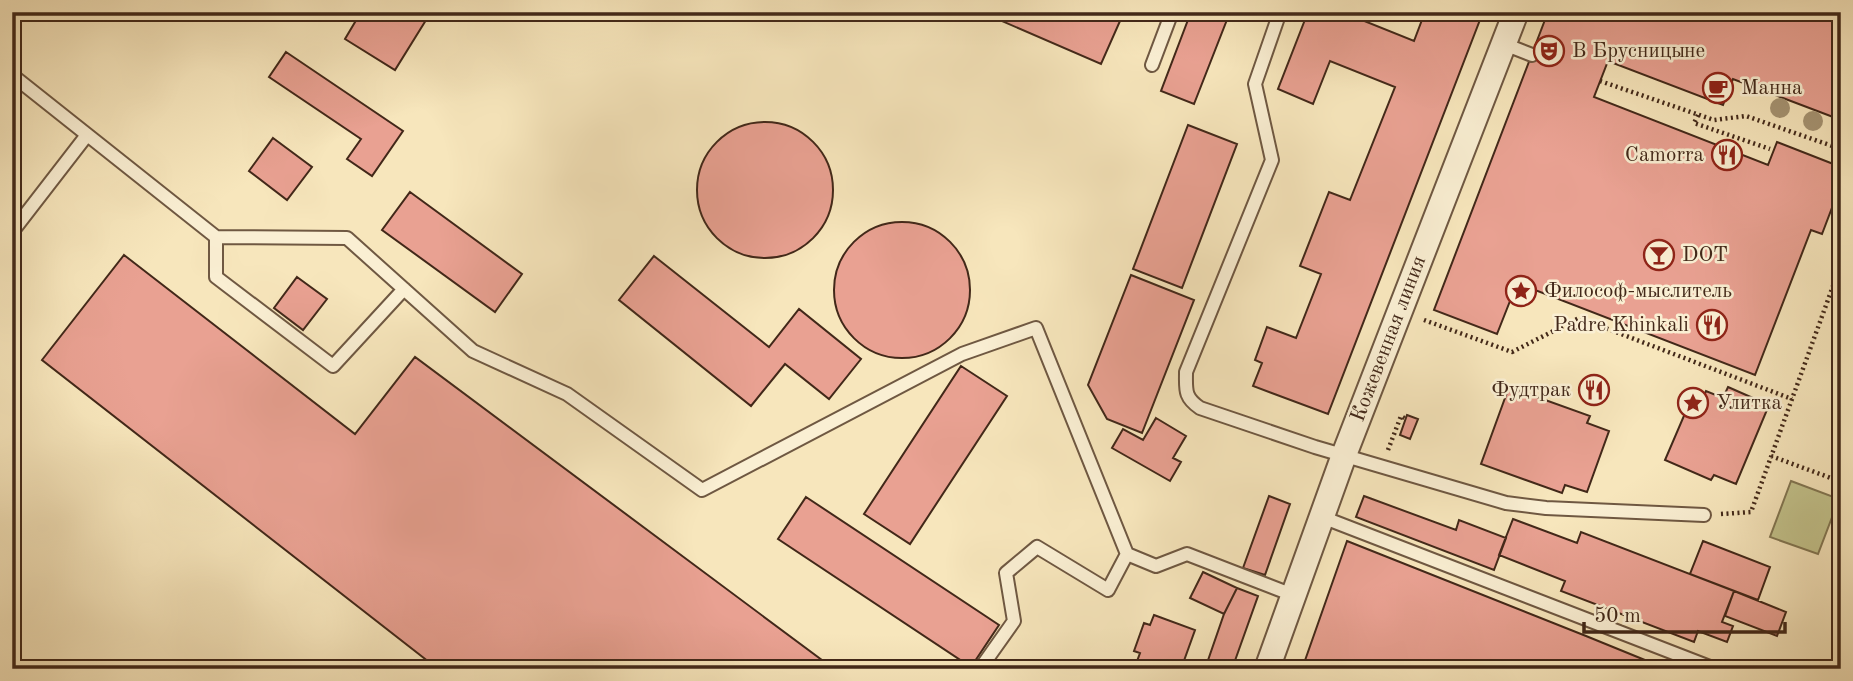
<svg xmlns="http://www.w3.org/2000/svg" width="1853" height="681" font-family="'Old Standard TT',serif">
  <style>
    .green { fill: #c3c38c; stroke: #827652; stroke-width: 2 }
    .building { fill: #e9a192; stroke: #422819; stroke-width: 2 }
    .lines { fill: none; stroke-linecap: round; stroke-linejoin: round }
    .service-casing { stroke: #6f5842; stroke-width: 16 }
    .minor-casing { stroke: #6f5842; stroke-width: 28 }
    .path { stroke: #422819; stroke-width: 4.5; stroke-dasharray: 2 3.5; stroke-linecap: butt }
    .service { stroke: #faefd3; stroke-width: 12 }
    .minor { stroke: #faefd3; stroke-width: 24 }
    .tree { fill: #a59372 }
    .labels { text-anchor: middle; dominant-baseline: central; stroke-width: 5; stroke-linejoin: round; paint-order: stroke }
    .poi-label { font-size: 21px; fill: #422819; stroke: #faefd3; text-anchor: start }
    .street-label { font-size: 21px; fill: #422819; stroke: #faefd3 }
  </style>
  <rect width="100%" height="100%" fill="#f7e6bc"/>
  <filter id="stains"><feTurbulence type="fractalNoise" baseFrequency=".00286" numOctaves="4"/><feColorMatrix values="0 0 0 0 .2 0 0 0 0 .09 0 0 0 0 .02 0 0 0 .5 -.17"/></filter>
  <radialGradient id="worn" r=".72"><stop offset=".6" stop-color="#630" stop-opacity="0"/><stop offset="1" stop-color="#630" stop-opacity=".3"/></radialGradient>
  <path class="green" d="M1791 481 1839 499 1818 554 1770 537Z"/>
  <path class="building" d="M361 12H431L395 70 345 39Z
    M989 12H1124L1101 64 988 15Z
    M1191 12H1230L1194 104 1161 91Z
    M1308 12H1342L1414 41 1425 12H1483L1328 414 1253 386 1262 363 1255 360 1267 327 1296 338 1321 274 1300 266 1329 192 1350 200 1395 87 1330 61 1313 104 1278 89Z
    M1548 12H1841V120L1733 79 1723 105 1608 61 1594 97 1768 165 1777 142 1841 167V184L1822 234 1811 230 1755 375 1530 288 1525 301 1512 296 1497 334 1434 310Z
    M286 52 403 131 372 176 347 159 361 139 269 77Z
    M697 190a68 68 0 1 1 136 0a68 68 0 1 1-136 0Z
    M1188 125 1237 144 1182 288 1133 269Z
    M273 138 312 167 287 200 249 171Z
    M410 192 522 274 495 312 382 230Z
    M834 290a68 68 0 1 1 136 0a68 68 0 1 1-136 0Z
    M124 255 355 434 415 357 834 669H438L42 360Z
    M654 256 769 347 799 309 861 359 829 399 785 364 751 406 619 300Z
    M1131 275 1194 300 1142 433 1107 419 1088 385Z
    M297 277 327 299 303 330 274 308Z
    M961 366 1007 396 910 544 864 514Z
    M1509 387 1590 416 1587 423 1609 431 1587 492 1565 485 1562 493 1481 464Z
    M1728 387 1769 405 1736 484 1714 475 1711 480 1665 460 1686 411 1696 415 1706 391 1723 398Z
    M1407 415 1418 419 1410 439 1400 435Z
    M1156 418 1186 436 1173 458 1181 462 1170 481 1112 448 1123 429 1143 440Z
    M1269 496 1290 504 1265 575 1243 568Z
    M1364 496 1456 530 1459 520 1506 538 1494 570 1356 517Z
    M806 497 999 625 971 667 778 539Z
    M1513 519 1577 543 1581 532 1734 591 1722 622 1733 626 1727 642 1698 631 1694 642 1561 591 1565 581 1499 555Z
    M1347 541 1586 636 1667 669H1302Z
    M1703 541 1770 567 1758 600 1690 574Z
    M1203 572 1237 588 1224 614 1190 598Z
    M1237 588 1258 596 1232 669H1205L1224 614Z
    M1734 591 1786 612 1777 636 1725 616Z
    M1154 615 1195 630 1181 669H1150L1136 664 1140 653 1134 651 1144 623 1150 625Z"/>
  <g class="lines">
    <g class="service-casing">
      <path id="service" d="M1280 12 1255 84 1272 160 1186 372C1186 390 1184 397 1200 408L1315 447 1506 503 1546 508 1704 515
        M1504 44 1532 55
        M1152 65 1172 12
        M12 75 216 237 347 238 473 351 567 394 702 490 962 354 1036 328 1127 554 1156 566 1187 554 1293 595
        M12 232 87 135
        M216 237V277L333 366 404 289
        M1322 517 1715 669
        M980 669 1014 621 1006 573 1037 547 1108 590 1127 554"/>
    </g>
    <g class="minor-casing">
      <path id="minor" d="M1267 669 1344 455 1516 12"/>
    </g>
    <path class="path" d="M1600 81 1714 120 1746 116 1841 149
      M1698 115 1694 123 1770 149
      M1424 320 1512 352 1579 318 1792 399
      M1388 450 1401 416 1406 419
      M1771 456 1839 481 1841 478
      M1721 514 1751 512 1841 264"/>
    <use href="#service" class="service"/>
    <use href="#minor" class="minor"/>
  </g>
  <g class="tree">
    <circle cx="1780" cy="108" r="10"/>
    <circle cx="1813" cy="121" r="10"/>
  </g>
  <defs>
    <g id="theatre-ring" transform="scale(1.575)"><circle r="9.5" fill="#faefd3" stroke="#8f2418" stroke-width="1.5"/><path d="M-5-5.5Q0-4 5-5.5V0Q5 5 0 6Q-5 5-5 0ZM-3.3-2.5H-1v1.5H-3.3ZM1-2.5H3.3v1.5H1ZM-2.8 1Q0 5.5 2.8 1Z" fill="#8f2418"/></g>
    <g id="cafe-ring" transform="scale(1.575)"><circle r="9.5" fill="#faefd3" stroke="#8f2418" stroke-width="1.5"/><path d="M-5.5-4.5H6V0H3Q3 3.5 0 3.5H-2.5Q-5.5 3.5-5.5 0ZM3-3.2v2h1.7v-2ZM-6 4.5H4V6H-6Z" fill="#8f2418"/></g>
    <g id="restaurant-ring" transform="scale(1.575)"><circle r="9.5" fill="#faefd3" stroke="#8f2418" stroke-width="1.5"/><path d="M-5-6h1v4h1v-4h1v4h1v-4h1v5L-1.5 .5V6h-2V.5L-5-1ZM5-6V6H3V1.5H1.5Q1.5-4 5-6Z" fill="#8f2418"/></g>
    <g id="bar-ring" transform="scale(1.575)"><circle r="9.5" fill="#faefd3" stroke="#8f2418" stroke-width="1.5"/><path d="M-6-5H6L.8 .8V4.5H3.5V6h-7V4.5H-.8V.8Z" fill="#8f2418"/></g>
    <g id="sight-ring" transform="scale(1.575)"><circle r="9.5" fill="#faefd3" stroke="#8f2418" stroke-width="1.5"/><path d="M0-6L1.8-2.2L6-1.7L2.9 1.2L3.7 5.4L0 3.3L-3.7 5.4L-2.9 1.2L-6-1.7L-1.8-2.2Z" fill="#8f2418"/></g>
  </defs>
  <g fill-rule="evenodd">
    <use href="#theatre-ring" x="1549" y="51"/>
    <use href="#cafe-ring" x="1718" y="88"/>
    <use href="#restaurant-ring" x="1727" y="155"/>
    <use href="#bar-ring" x="1659" y="255"/>
    <use href="#sight-ring" x="1521" y="291"/>
    <use href="#restaurant-ring" x="1712" y="325"/>
    <use href="#restaurant-ring" x="1594" y="390"/>
    <use href="#sight-ring" x="1693" y="403"/>
  </g>
  <g class="labels">
    <g class="poi-label">
      <text x="1572" y="51">В Брусницыне</text>
      <text x="1741" y="88">Манна</text>
      <text x="1704" y="155" text-anchor="end">Camorra</text>
      <text x="1682" y="255">DOT</text>
      <text x="1544" y="291">Философ-мыслитель</text>
      <text x="1689" y="325" text-anchor="end">Padre Khinkali</text>
      <text x="1571" y="390" text-anchor="end">Фудтрак</text>
      <text x="1716" y="403">Улитка</text>
    </g>
    <g class="street-label">
      <text transform="translate(1389 339) rotate(-69)">Кожевенная линия</text>
    </g>
  </g>
  <rect width="1853" height="681" fill="none" stroke="#f7e6bc" stroke-width="42"/>
  <rect x="14" y="14" width="1825" height="653" fill="none" stroke="#422819" stroke-width="3.5"/>
  <rect x="21" y="21" width="1811" height="639" fill="none" stroke="#422819" stroke-width="2"/>
  <path d="M1584 622v10h201v-10" fill="none" stroke="#422819" stroke-width="3.5"/>
  <text x="1594" y="622" font-size="21" fill="#422819" stroke="#faefd3" stroke-width="5" paint-order="stroke">50 m</text>
  <rect width="100%" height="100%" filter="url(#stains)"/>
  <rect width="100%" height="100%" fill="url(#worn)"/>
</svg>
